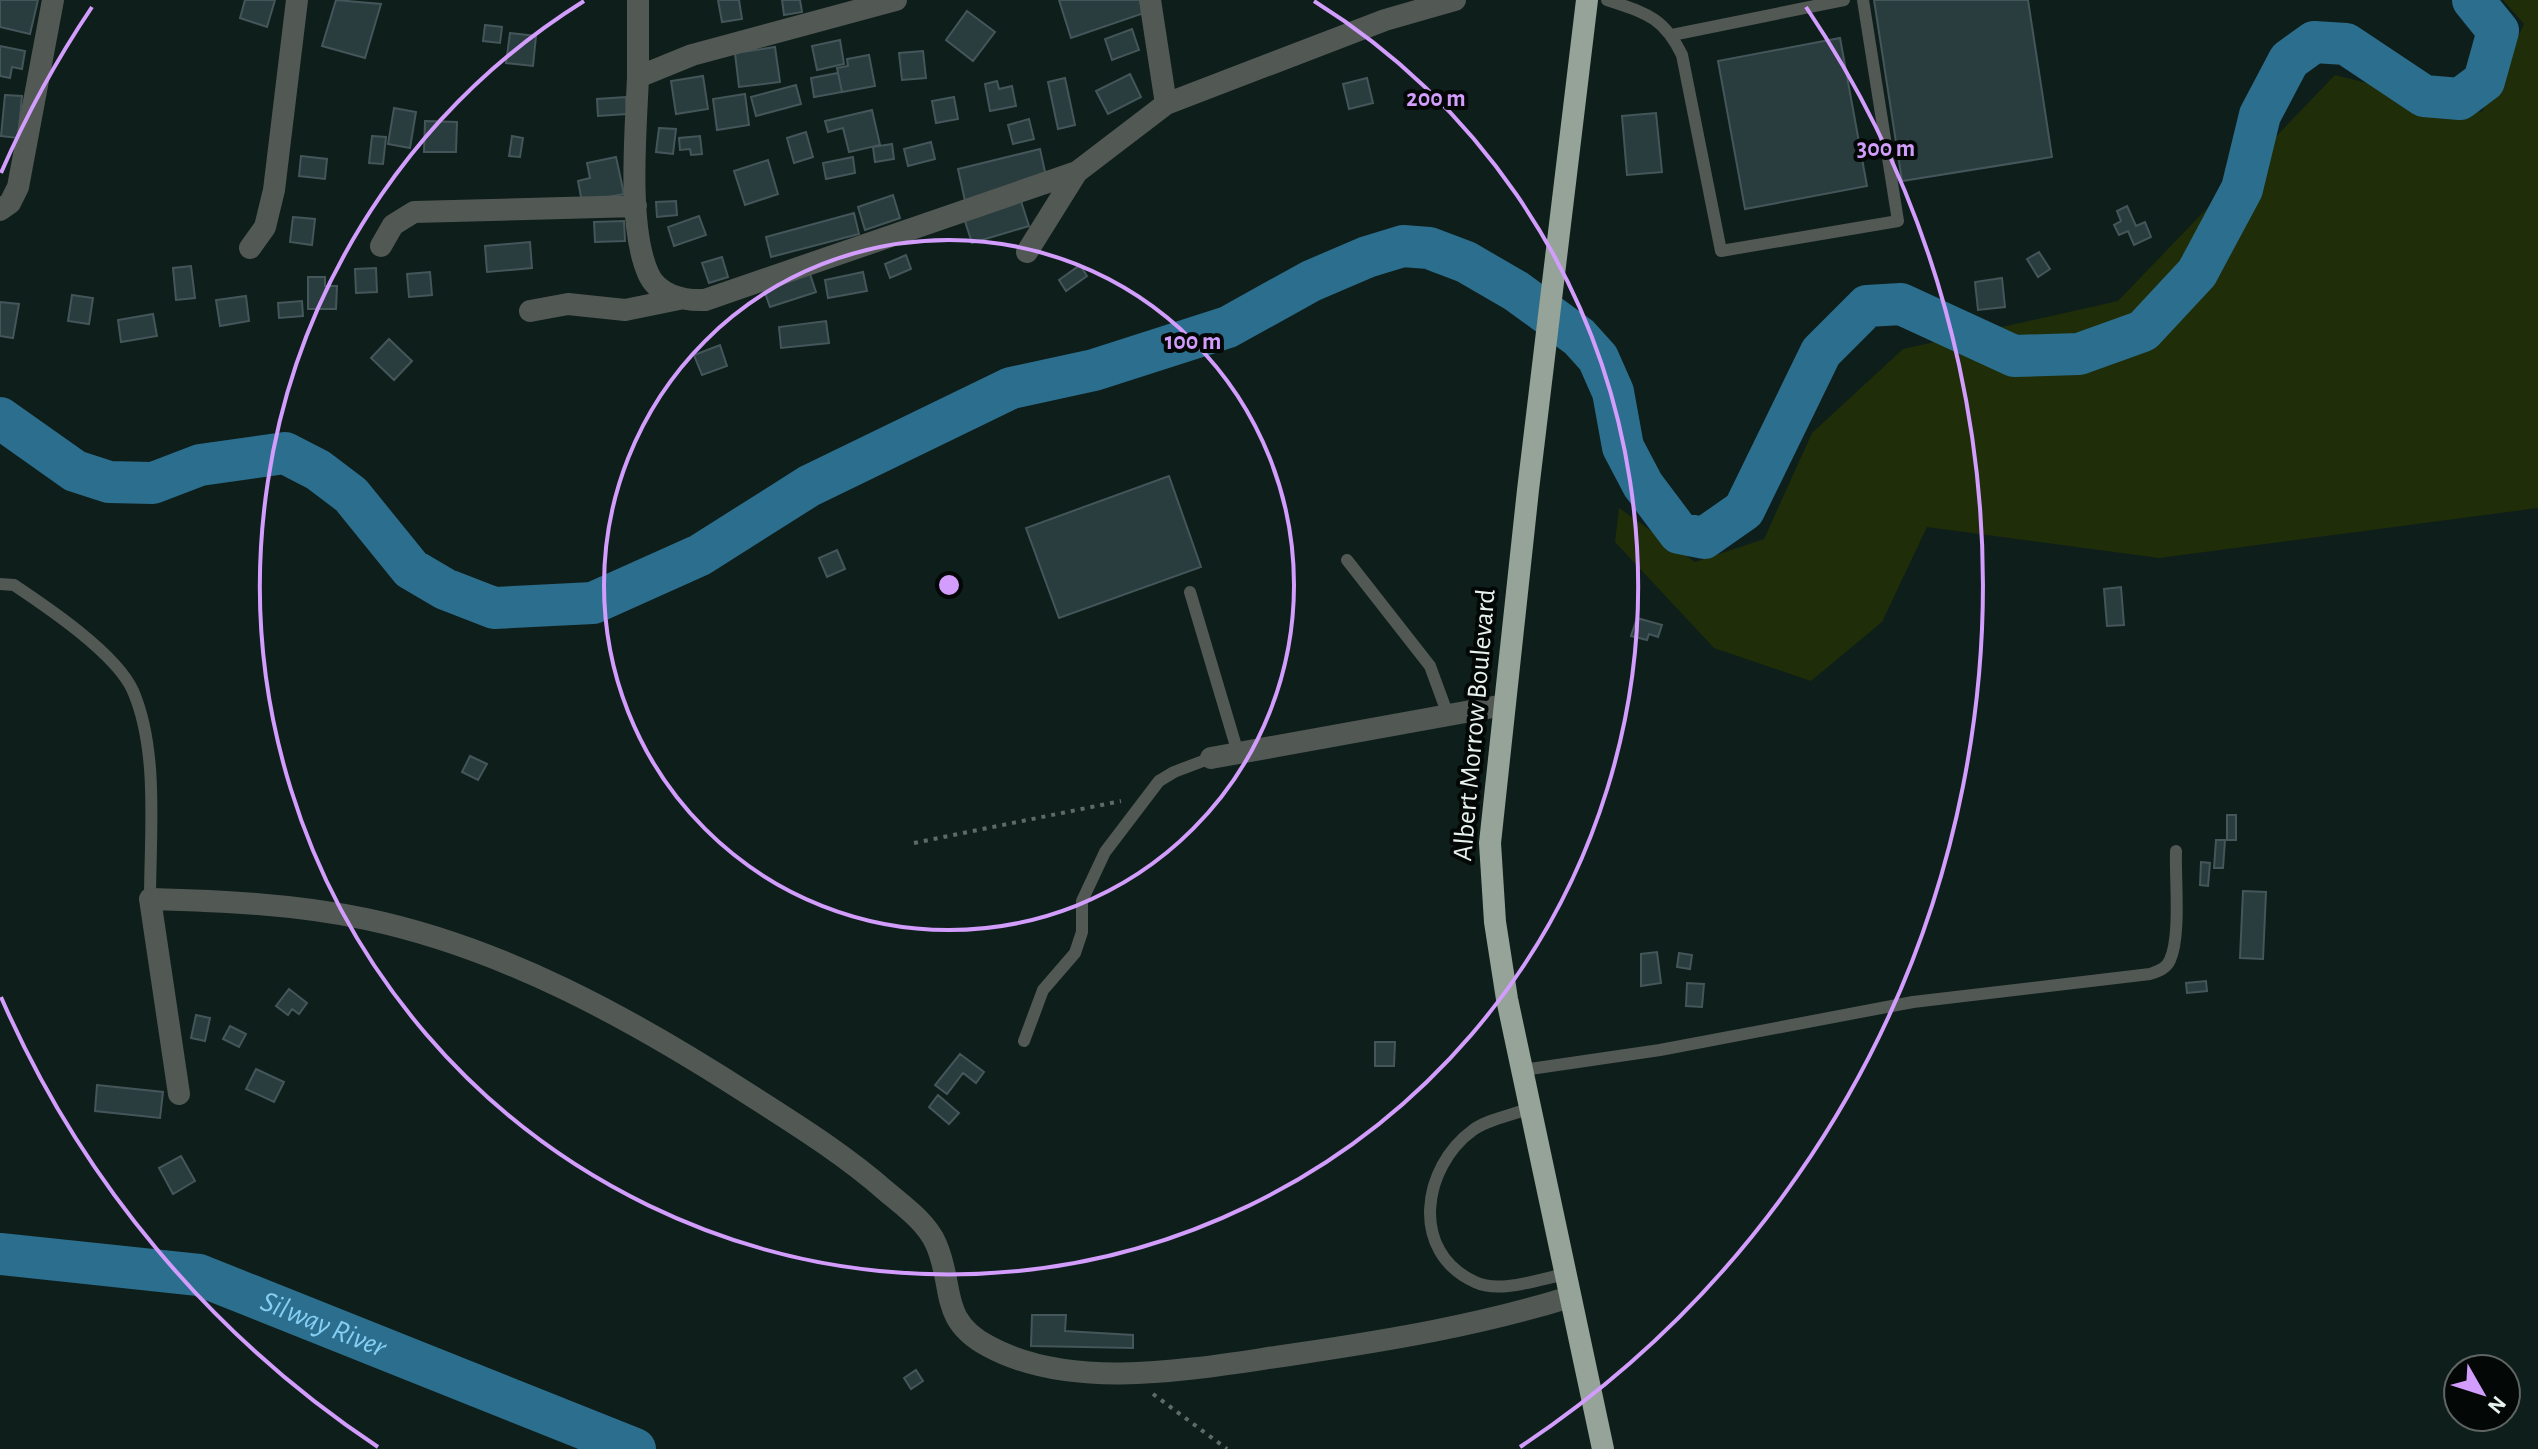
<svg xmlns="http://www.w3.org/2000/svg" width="2538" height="1449" font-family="'Alegreya Sans',sans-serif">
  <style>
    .green { fill: #1f2d08 }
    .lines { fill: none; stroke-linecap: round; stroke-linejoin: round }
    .river { stroke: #2c6e8d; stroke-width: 42 }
    .building { fill: #293c3e; stroke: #445659; stroke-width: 2 }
    .path { stroke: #5d6b68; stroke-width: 4; stroke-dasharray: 4 6; stroke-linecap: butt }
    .service { stroke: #525854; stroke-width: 12 }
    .minor { stroke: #525854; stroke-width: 22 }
    .trunk { stroke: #95a398; stroke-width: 22 }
    .ring { fill: none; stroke: #d29dfd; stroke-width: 4 }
    .labels { text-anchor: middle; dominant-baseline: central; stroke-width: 8; stroke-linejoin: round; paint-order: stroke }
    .street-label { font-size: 28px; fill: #e7f2ef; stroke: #030706 }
    .water-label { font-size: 30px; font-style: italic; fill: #86cff4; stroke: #030706 }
    .centre { fill: #d29dfd; stroke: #030706; stroke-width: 4 }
    .ring-label { font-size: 24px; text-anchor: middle; font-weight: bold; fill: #d29dfd; stroke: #030706; stroke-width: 8; stroke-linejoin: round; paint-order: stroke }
  </style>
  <rect width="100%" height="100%" fill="#0e1e1b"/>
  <path class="green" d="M2503 0H2538V508L2159 558 1927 527 1882 622 1811 681 1714 648 1615 542 1619 508 1695 562 1764 539 1812 433 1903 349 2118 301 2335 75 2482 112 2524 24Z"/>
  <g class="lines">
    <g class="river">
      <path d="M0 418 75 471 109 482 153 483 200 465 285 453 318 470 351 495 411 569 445 589 494 608 593 603 700 555 809 486 1011 388 1094 370 1228 327 1311 281 1367 257 1403 246 1429 248 1466 262 1516 291 1579 337 1598 358 1613 392 1623 447 1643 485 1679 533 1704 538 1744 510 1821 352 1867 306 1901 304 2014 356 2079 354 2143 331 2197 273 2242 189 2260 115 2289 60 2314 42 2346 44 2424 96 2460 99 2484 81 2498 31 2473 0"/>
      <path id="s1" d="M0 1254 199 1275 635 1449"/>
    </g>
  </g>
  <path class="building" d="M0 0H38L30 34 0 27Z
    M245 0H275L267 27 240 18Z
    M336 0 381 4 365 58 322 46Z
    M718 0H739L742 19 722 22Z
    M782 0H800L802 12 784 15Z
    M1059 0H1146L1150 11 1071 38Z
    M1874 0H2028L2052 157 1902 181Z
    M967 11 995 32 973 61 946 40Z
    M485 25 502 27 500 43 483 41Z
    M1132 29 1139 50 1112 60 1105 39Z
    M510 33 536 36 533 66 506 63Z
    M1840 38 1867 186 1745 209 1718 61Z
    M840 40 844 64 817 70 812 46Z
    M0 46 25 51 22 69 12 67 10 78 0 76Z
    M775 47 780 82 739 87 735 53Z
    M923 51 926 78 902 80 899 53Z
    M869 55 875 86 842 92 837 68 848 66 847 59Z
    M838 73 842 92 814 97 811 78Z
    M1130 74 1141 97 1108 114 1096 91Z
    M703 76 708 109 676 114 671 81Z
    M1065 78 1075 125 1058 129 1048 82Z
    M1367 78 1373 103 1349 109 1343 84Z
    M997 81 999 89 1012 86 1016 106 990 111 985 84Z
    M796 85 801 104 756 116 751 97Z
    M745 94 749 125 717 130 713 99Z
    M5 95 22 96 18 138 1 136Z
    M626 97 627 114 598 116 597 99Z
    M954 97 958 119 936 123 932 101Z
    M394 108 416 112 410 148 388 144Z
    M872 110 880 145 849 152 843 128 828 132 825 121Z
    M1656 113 1662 172 1627 175 1622 116Z
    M1029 119 1034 139 1013 144 1008 125Z
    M425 121 457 122 456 152H424Z
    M659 128 676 129 673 154 656 152Z
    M806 132 813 157 794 163 787 138Z
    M372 136 386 137 383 164 369 163Z
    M512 136 523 138 520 157 509 156Z
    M700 136 702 154 691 155 690 149 680 150 679 138Z
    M931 142 935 159 908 166 904 149Z
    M892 144 894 159 875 162 873 147Z
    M1040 149 1047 181 965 201 958 169Z
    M301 156 327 159 325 179 299 176Z
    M616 157 624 194 582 202 578 181 590 178 587 163Z
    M853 157 855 173 826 179 823 163Z
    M768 160 778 194 745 205 734 171Z
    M893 195 900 218 865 230 858 207Z
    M1020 198 1029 226 972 243 963 215Z
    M676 201 677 215 657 217 656 202Z
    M2127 206 2136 226 2145 222 2151 237 2134 245 2128 231 2119 235 2114 225 2121 221 2117 211Z
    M854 213 859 234 771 257 766 237Z
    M699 216 706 235 674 246 668 227Z
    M293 217 315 219 312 245 290 242Z
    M624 221 625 241 595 242 594 222Z
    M530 242 532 268 487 272 485 246Z
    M2039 252 2050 269 2038 277 2027 259Z
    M906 255 911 269 890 278 885 264Z
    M722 257 728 277 709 283 702 263Z
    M1080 265 1087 276 1066 291 1059 280Z
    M191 266 195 298 176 300 173 268Z
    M376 268 377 292 356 293 355 269Z
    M809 271 816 292 770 307 763 287Z
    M430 272 432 295 409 297 407 274Z
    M863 272 867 291 828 298 825 280Z
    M308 277H325V286H337L336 309H308Z
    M2002 278 2005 307 1978 310 1975 282Z
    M72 295 93 298 89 324 68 321Z
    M246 296 249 321 220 326 216 300Z
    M302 301 303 316 279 318 278 303Z
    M0 302 19 304 13 338 0 336Z
    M153 314 157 336 121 342 118 320Z
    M826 321 829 343 781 348 779 327Z
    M389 339 412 361 394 380 371 358Z
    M720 345 727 366 702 375 694 355Z
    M1169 476 1201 567 1059 618 1026 528Z
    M837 550 845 569 827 577 819 558Z
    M2121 587 2124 625 2107 626 2104 589Z
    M1637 618 1662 625 1658 637 1649 634 1647 640 1631 636Z
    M470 756 487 764 478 780 462 772Z
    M2227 815H2236V840H2227Z
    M2216 840H2225L2223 868H2214Z
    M2201 862 2210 863 2208 886 2200 885Z
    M2243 891 2266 892 2263 959 2240 958Z
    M1657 952 1661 983 1641 986V954Z
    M1679 953 1692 955 1690 969 1677 967Z
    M2206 981 2207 991 2187 993 2186 983Z
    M1687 983 1704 984 1702 1007 1686 1006Z
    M289 989 307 1003 299 1014 292 1009 288 1015 276 1006Z
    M196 1015 210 1018 205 1041 191 1038Z
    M230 1026 246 1034 239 1047 223 1039Z
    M1375 1042H1395L1394 1066H1375Z
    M960 1054 984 1072 976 1083 963 1073 947 1094 935 1085Z
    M256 1069 284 1082 274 1102 246 1089Z
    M97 1085 163 1092 160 1118 95 1111Z
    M938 1095 959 1113 949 1124 929 1107Z
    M181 1156 195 1181 173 1194 159 1168Z
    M1032 1315H1066L1065 1331 1133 1335V1348L1031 1346Z
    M916 1370 923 1381 911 1389 904 1378Z"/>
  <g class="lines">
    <path class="path" d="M914 843 1121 801
      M1153 1394 1227 1449"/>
    <path class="service" d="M1607 0C1645 13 1663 16 1682 55L1721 251 1898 221 1863 0
      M1672 35 1844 0
      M1347 560 1430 666 1448 715
      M0 584 14 585C47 607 117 654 133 691 159 751 150 835 150 899
      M1190 592 1238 753
      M1024 1041 1043 990 1075 953 1082 932V901L1105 852 1159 781 1174 772 1211 758
      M1523 1070 1660 1050 1913 1002 2150 974C2158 971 2166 969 2170 960 2181 936 2175 879 2176 851
      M1530 1108C1513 1115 1488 1119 1473 1130 1422 1167 1409 1252 1475 1282 1500 1294 1539 1279 1566 1274"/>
    <path class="minor" d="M896 0 692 55 638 77C636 129 627 225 648 273 657 295 683 301 705 300L1077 172
      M1150 0 1166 104
      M638 77V0
      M0 210 10 203 18 187 53 0
      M381 246 393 225 414 212 636 206
      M250 248 265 227 274 190 297 0
      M1027 252 1077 172 1166 104 1385 20 1455 0
      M530 311 568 304 625 310 679 299
      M1211 758 1504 705
      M179 1094 150 899C223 901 294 904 366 919 504 948 632 1019 750 1095 797 1125 845 1155 887 1192 905 1207 927 1223 936 1244 955 1287 938 1319 988 1346 1076 1394 1202 1367 1296 1354 1390 1340 1480 1325 1570 1297"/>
    <path class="trunk" d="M1587 0 1528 490 1490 843 1495 922 1507 999 1603 1449"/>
  </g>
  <g class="ring">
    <circle cx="949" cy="585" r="345"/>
    <path d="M1314 1A689 689 0 1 1 584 1"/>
    <path d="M378 1447A1034 1034 0 0 1 1 997M1 173A1034 1034 0 0 1 92 7M1806 7A1034 1034 0 0 1 1520 1447"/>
  </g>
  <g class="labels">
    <g class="street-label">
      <text transform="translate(1475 725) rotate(-85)">Albert Morrow Boulevard</text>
    </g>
    <g class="water-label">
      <text stroke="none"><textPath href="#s1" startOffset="334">Silway River</textPath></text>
    </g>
  </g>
  <circle cx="949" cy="585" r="12" class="centre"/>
  <g class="ring-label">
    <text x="1436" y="106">200 m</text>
    <text x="1886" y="156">300 m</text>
    <text x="1193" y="349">100 m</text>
  </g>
  <g transform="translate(2482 1393) rotate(129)"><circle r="38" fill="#030706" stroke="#5e6563" stroke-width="2"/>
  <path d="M0-6L14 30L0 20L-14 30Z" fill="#d29dfd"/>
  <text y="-12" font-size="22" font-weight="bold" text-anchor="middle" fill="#e7f2ef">N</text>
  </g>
</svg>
